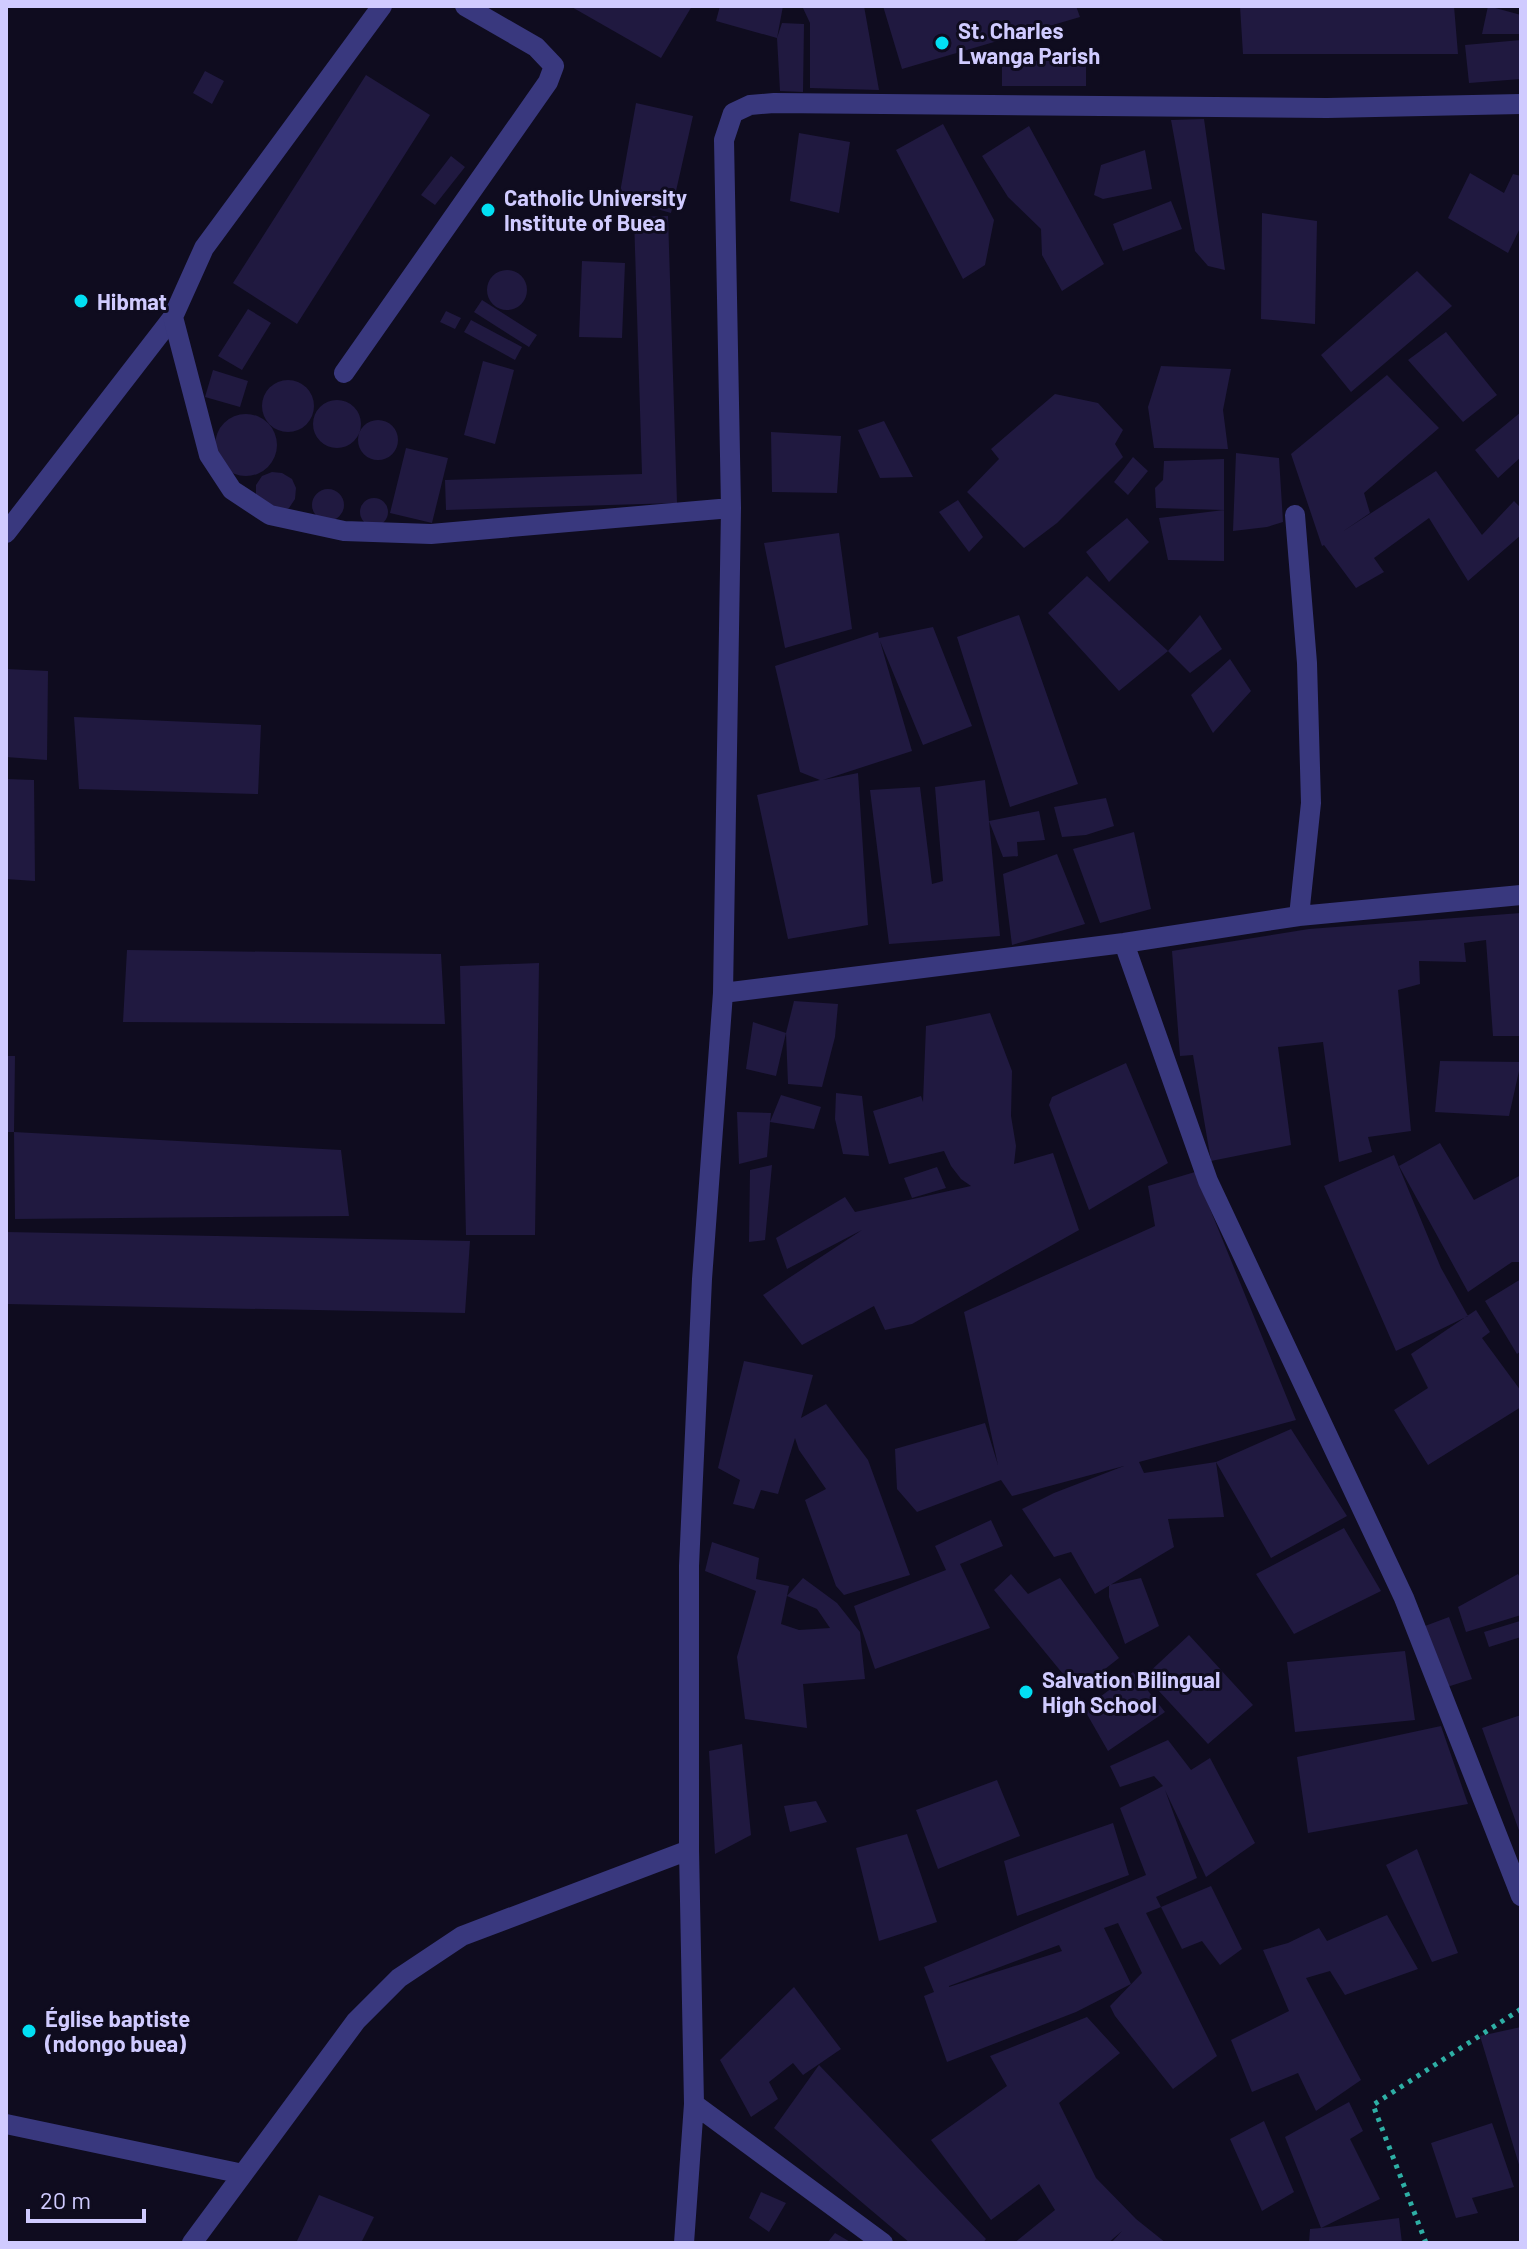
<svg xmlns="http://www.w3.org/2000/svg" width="1527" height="2249" font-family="Barlow,sans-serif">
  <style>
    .building { fill: #201940; fill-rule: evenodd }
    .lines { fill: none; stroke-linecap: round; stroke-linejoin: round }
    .path { stroke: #2eafa5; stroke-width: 5; stroke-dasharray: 4 6; stroke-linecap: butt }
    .service { stroke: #39387e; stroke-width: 20 }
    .minor { stroke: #39387e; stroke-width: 20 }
    .poi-dot { fill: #02dff3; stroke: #0f0c1f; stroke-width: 3 }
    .labels { text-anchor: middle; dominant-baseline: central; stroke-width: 6; stroke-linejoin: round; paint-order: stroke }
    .poi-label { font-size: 22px; font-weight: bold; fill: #d0cbff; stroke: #0f0c1f; text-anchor: start }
  </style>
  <rect width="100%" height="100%" fill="#0f0c1f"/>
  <path class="building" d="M570 6H692L661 58Z
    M720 6H783L777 38 782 23 804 24 803 92 780 91 777 38 716 21Z
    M802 6H864L879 90 810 88V23Z
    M883 6H1076L1080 17 902 69Z
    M1240 6H1454L1458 54H1243Z
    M1488 6 1521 15V34H1482Z
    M1521 40V79L1469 83 1465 45Z
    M1002 61H1086V86H1002Z
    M205 71 224 81 212 104 193 93Z
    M366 75 430 115 297 324 233 283Z
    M636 103 693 116 671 213 619 198Z
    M1204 119 1225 270 1208 266 1195 251 1171 120Z
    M943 124 994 220 985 265 963 279 896 150Z
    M1029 126 1104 264 1062 291 1042 255 1041 229 1008 197 982 156Z
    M799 133 850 142 839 213 790 201Z
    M1145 150 1152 189 1103 199 1094 195 1101 165Z
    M451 156 465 167 435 205 421 195Z
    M1470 173 1504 193 1513 174 1521 176V226L1508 253 1448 218Z
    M1171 201 1182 229 1123 251 1113 224Z
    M1262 213 1317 221 1315 324 1261 319Z
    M668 216 677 503 446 510 445 480 642 474 634 217Z
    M582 261 625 263 622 338 579 337Z
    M487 290a20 20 0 1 1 40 0a20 20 0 1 1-40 0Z
    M1417 271 1452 306 1351 392 1321 355Z
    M482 300 537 335 529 347 474 312Z
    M248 309 271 323 242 370 218 356Z
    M446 311 461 318 455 329 440 322Z
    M471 320 522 347 515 360 464 332Z
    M1446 332 1497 395 1463 422 1408 360Z
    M483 361 514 370 495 444 464 435Z
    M1161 366 1231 369 1223 410 1228 449 1154 448 1148 407Z
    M213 370 248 381 240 407 205 397Z
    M1387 375 1439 428 1364 493 1370 513 1342 532 1436 471 1482 535 1514 501 1521 508V535L1468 581 1429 518 1374 558 1384 572 1356 588 1324 545 1322 546 1291 454Z
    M262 406a26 26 0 1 1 52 0a26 26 0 1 1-52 0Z
    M1055 394 1098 403 1123 430 1115 444 1123 457 1057 523 1024 548 967 492 999 459 991 449Z
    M313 424a24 24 0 1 1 48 0a24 24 0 1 1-48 0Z
    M1521 412V457L1498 478 1475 450Z
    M215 445a31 31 0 1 1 62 0a31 31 0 1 1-62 0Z
    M358 440a20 20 0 1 1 40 0a20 20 0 1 1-40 0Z
    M884 421 913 477 880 478 858 430Z
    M771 432 841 436 837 493 772 492Z
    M406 448 448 458 432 523 390 513Z
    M1236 453 1279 458 1283 522 1267 527 1233 531Z
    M1133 457 1148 471 1128 495 1114 482Z
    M1224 459V561L1168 560 1159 518 1224 510 1156 508 1155 488 1163 480 1164 461Z
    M272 472 282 473 292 479 296 488 295 499 289 508 279 512 256 495V485L262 476Z
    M312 505a16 16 0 1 1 32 0a16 16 0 1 1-32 0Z
    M360 512a14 14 0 1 1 28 0a14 14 0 1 1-28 0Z
    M958 500 983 537 969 552 939 512Z
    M1127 518 1149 542 1109 582 1086 552Z
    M839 533 852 629 785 648 764 543Z
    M1087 576 1168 651 1119 691 1048 613Z
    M1019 615 1078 784 1010 807 957 637Z
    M1200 615 1222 649 1190 673 1168 651Z
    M933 627 972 726 923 745 880 641 912 751 823 780 858 773 868 925 788 939 757 795 820 780 800 772 775 666 878 632 879 638Z
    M1230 659 1251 691 1213 733 1191 695Z
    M6 669 48 671 47 760 6 757Z
    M74 717 261 725 258 794 79 789Z
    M6 779 34 780 35 881 6 879Z
    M985 780 989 821 1039 811 1045 840 1017 842 1018 856 1003 857 989 821 1000 936 889 944 870 790 920 787 932 884 943 881 935 787Z
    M1106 798 1114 826 1086 835 1062 837 1054 807Z
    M1134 832 1151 909 1100 923 1073 849Z
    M1057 854 1085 924 1012 945 1003 874Z
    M1521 913V1036H1493L1486 940 1464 943 1466 962 1419 961 1420 984 1398 990 1411 1131 1368 1137 1372 1152 1339 1162 1323 1042 1278 1047 1291 1145 1211 1161 1193 1055 1180 1056 1172 951 1309 929Z
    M127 950 441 954 445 1024 123 1022Z
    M539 963 535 1235H466L460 966Z
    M794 1001 838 1004 835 1037 822 1087 788 1084 786 1033Z
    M990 1013 1012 1071 1011 1116 1016 1146 1014 1164 1053 1153 1079 1230 912 1324 885 1330 874 1306 802 1345 763 1295 862 1230 787 1269 776 1238 845 1197 855 1212 971 1186 961 1179 951 1166 944 1151 889 1164 873 1111 921 1096 923 1102 926 1026Z
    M753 1022 786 1033 776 1076 746 1069Z
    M6 1056H15L14 1132H6Z
    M1440 1061 1521 1062 1509 1116 1435 1112Z
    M1126 1063 1168 1163 1089 1210 1049 1105 1052 1097Z
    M836 1093 862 1096 869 1156 843 1154 835 1119Z
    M781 1095 821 1107 814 1129 770 1122 767 1157 739 1164 737 1112 771 1113 770 1122Z
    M14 1132 341 1150 349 1216 15 1219Z
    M1440 1143 1474 1200 1521 1175V1262H1512L1468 1292 1399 1166Z
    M1394 1155 1441 1268 1468 1316 1396 1351 1324 1186Z
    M772 1165 765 1240 749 1242 750 1170Z
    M937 1167 946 1188 912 1198 904 1178Z
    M1195 1172 1296 1420 1139 1462 1144 1473 1216 1462 1291 1429 1347 1516 1271 1558 1216 1462 1224 1517 1168 1519 1174 1547 1095 1594 1071 1552 1054 1557 1022 1509 1054 1493 1124 1466 1012 1496 1001 1480 917 1512 897 1489 895 1449 985 1423 998 1465 964 1312 1155 1226 1148 1186Z
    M6 1232 470 1241 465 1313 6 1304Z
    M1521 1279V1351L1517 1354 1485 1301Z
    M1476 1310 1490 1332 1482 1338 1521 1391V1407L1428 1465 1394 1410 1428 1388 1411 1354Z
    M744 1361 813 1375 801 1418 826 1404 868 1460 910 1575 844 1595 836 1586 805 1500 826 1489 799 1450 795 1438 778 1494 761 1490 754 1509 733 1504 740 1480 718 1468Z
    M991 1520 1003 1546 960 1564 990 1628 875 1669 854 1606 946 1570 935 1546Z
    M1344 1528 1381 1591 1294 1634 1256 1574Z
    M712 1542 759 1558 756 1579 789 1586 781 1624 799 1630 830 1628 817 1609 787 1596 803 1578 837 1603 860 1632 865 1679 803 1684 807 1728 745 1719 737 1657 756 1591 705 1571Z
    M1011 1574 1028 1594 1060 1578 1119 1658 1077 1691 994 1590Z
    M1518 1574 1521 1580V1615L1466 1632 1458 1607Z
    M1141 1578 1159 1626 1125 1644 1109 1597V1585Z
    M1449 1617 1472 1679 1447 1687 1425 1626Z
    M1520 1621 1521 1637 1489 1647 1484 1632Z
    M1189 1635 1253 1705 1208 1744 1145 1676Z
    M1405 1651 1415 1720 1295 1732 1287 1662Z
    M1133 1672 1165 1712 1108 1751 1084 1709Z
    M1521 1715V1836L1482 1728Z
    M1441 1726 1468 1804 1308 1833 1297 1757Z
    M1168 1740 1191 1770 1210 1758 1255 1843 1206 1877 1165 1790 1197 1878 1156 1897 1161 1907 1146 1913 1217 2056 1173 2089 1115 2016 1110 2006 1142 1973 1118 1923 1104 1928 1131 1984 1076 2012 947 2062 924 1996 934 1992 924 1967 1146 1875 1120 1808 1163 1786 1154 1776 1120 1787 1110 1766ZM1059 1945 1062 1951 949 1987V1986Z
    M742 1744 751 1835 715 1854 709 1751Z
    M997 1780 1020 1836 938 1869 916 1810Z
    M816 1801 827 1822 790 1832 784 1806Z
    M1113 1823 1129 1875 1017 1916 1004 1861Z
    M907 1834 937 1922 879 1941 856 1848Z
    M1417 1849 1458 1953 1432 1962 1386 1865Z
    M1211 1886 1242 1949 1220 1965 1202 1941 1182 1949 1161 1907Z
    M1387 1915 1418 1969 1345 1995 1330 1971 1306 1978 1361 2080 1316 2111 1298 2073 1252 2092 1231 2040 1289 2011 1263 1950 1288 1943 1319 1928 1327 1941Z
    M794 1987 841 2049 803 2075 793 2063 769 2082 778 2099 751 2117 720 2060Z
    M1087 2017 1120 2053 1059 2103 1096 2178 1136 2219 1166 2243H1111L1122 2231 1108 2243H1014L1055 2210 1039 2184 991 2220 931 2140 1007 2086 990 2056Z
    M1521 2027V2168H1520L1480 2036Z
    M819 2065 986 2239 983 2243H910L774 2128Z
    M1349 2102 1363 2131 1350 2139 1380 2199 1321 2228 1399 2218 1402 2243H1309L1310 2229 1321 2228 1285 2137Z
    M1264 2121 1294 2192 1262 2211 1230 2139Z
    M1492 2123 1514 2187 1472 2198 1478 2213 1456 2218 1431 2143Z
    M761 2192 786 2203 769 2232 749 2218Z
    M319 2195 374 2217 361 2243H296Z
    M835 2233 852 2243H827Z"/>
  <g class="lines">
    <path class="path" d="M1426 2243 1373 2105 1521 2009"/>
    <path class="service" d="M344 373 548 82 554 66 536 47 465 6
      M6 533 173 317"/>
    <path class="minor" d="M382 6 204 248 173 317 209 455 232 490 270 515 344 531 431 534 731 508
      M1295 515 1307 663 1311 803 1299 916
      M1124 943 1208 1181 1404 1598 1521 1896
      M723 993 1124 943 1299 916 1521 895
      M694 2104 883 2243
      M6 2124 243 2174
      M192 2243 356 2021 399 1978 462 1936 689 1850
      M684 2243 694 2104 689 1850V1566L702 1279 723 993 731 508 724 140 733 113 750 105 774 103 1327 108 1521 104"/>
  </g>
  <g class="poi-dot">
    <circle cx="942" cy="43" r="8"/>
    <circle cx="488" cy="210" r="8"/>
    <circle cx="81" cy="301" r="8"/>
    <circle cx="1026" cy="1692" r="8"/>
    <circle cx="29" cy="2031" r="8"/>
  </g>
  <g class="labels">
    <g class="poi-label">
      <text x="958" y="30">St. Charles<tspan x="958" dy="25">Lwanga Parish</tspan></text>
      <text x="504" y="197">Catholic University<tspan x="504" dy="25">Institute of Buea</tspan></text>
      <text x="97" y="301">Hibmat</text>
      <text x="1042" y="1679">Salvation Bilingual<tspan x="1042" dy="25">High School</tspan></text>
      <text x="45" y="2018">Église baptiste<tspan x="45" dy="25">(ndongo buea)</tspan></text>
    </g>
  </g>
  <rect width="1527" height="2249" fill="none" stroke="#d0cbff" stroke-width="16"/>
  <path d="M28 2209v12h116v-12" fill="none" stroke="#d0cbff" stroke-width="4"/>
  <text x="40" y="2209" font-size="24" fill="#d0cbff" stroke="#0f0c1f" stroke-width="6" paint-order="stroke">20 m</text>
</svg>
